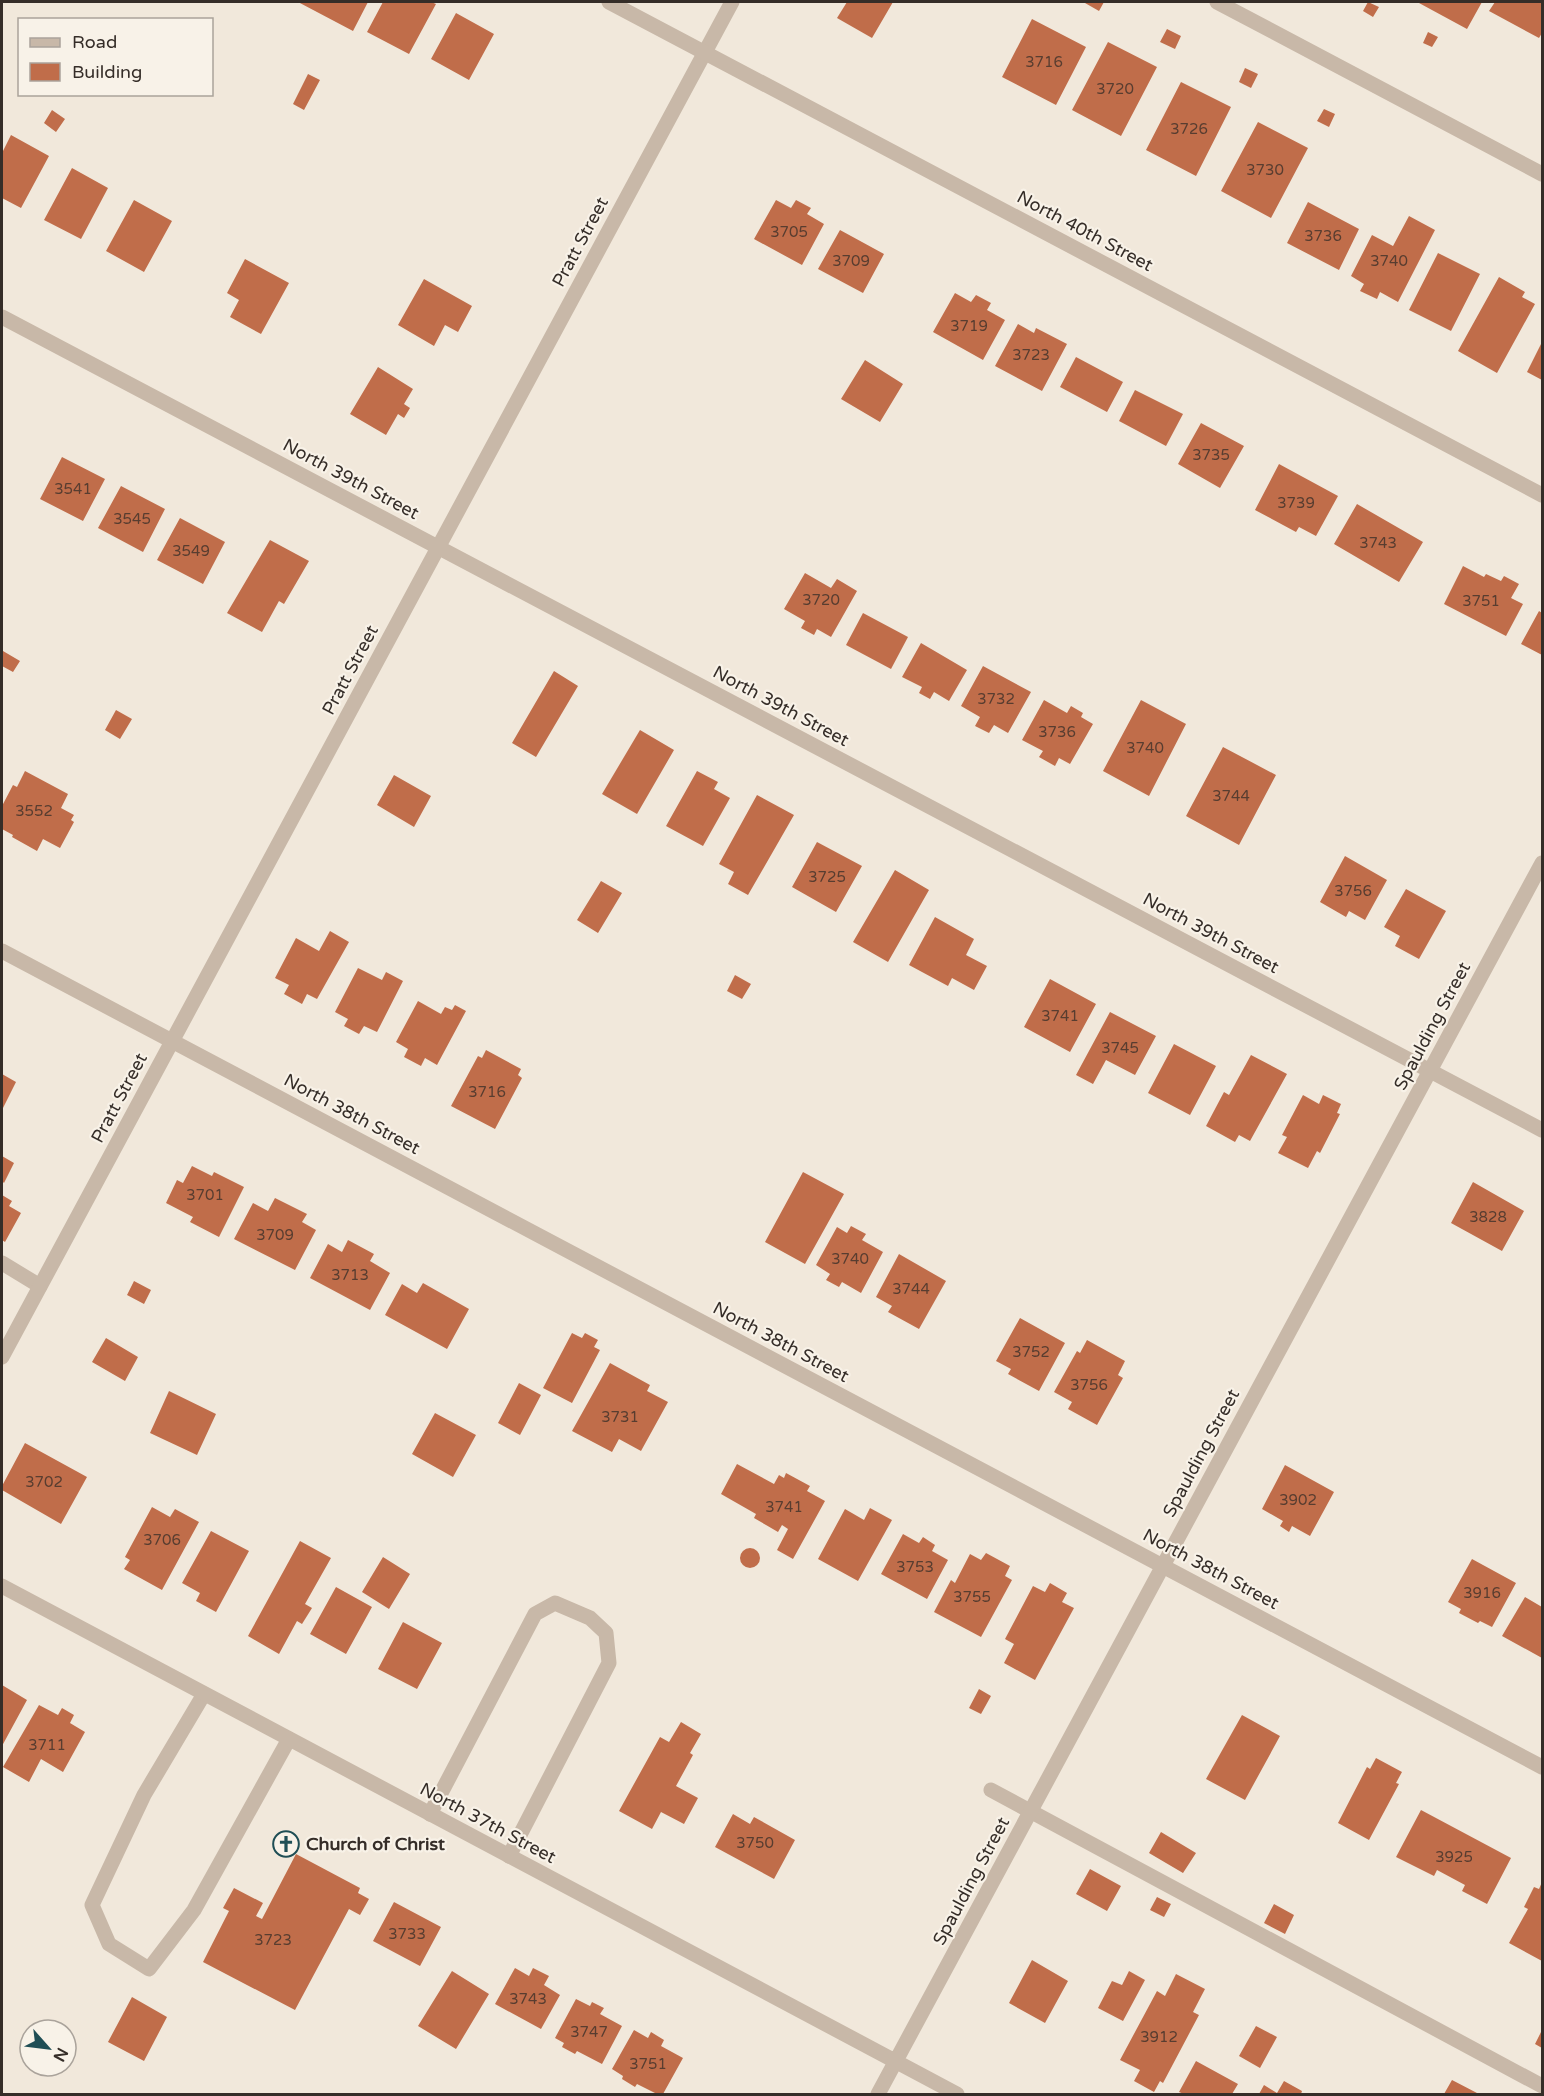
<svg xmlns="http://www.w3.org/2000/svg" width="1544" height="2096" font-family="'Varela Round',sans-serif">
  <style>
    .building { fill: #c06d4a }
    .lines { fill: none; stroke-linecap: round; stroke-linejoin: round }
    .service { stroke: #c8b8a8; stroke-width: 15 }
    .minor { stroke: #c8b8a8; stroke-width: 15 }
    .tertiary { stroke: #c8b8a8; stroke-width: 15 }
    .labels { text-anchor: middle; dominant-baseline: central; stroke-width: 4.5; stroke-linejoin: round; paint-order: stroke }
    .number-label { font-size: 15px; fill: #583d30 }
    .street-label { font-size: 18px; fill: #352d28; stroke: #f8f2e8 }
    .poi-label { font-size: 18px; font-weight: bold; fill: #352d28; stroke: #f8f2e8; text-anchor: start }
  </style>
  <rect width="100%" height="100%" fill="#f1e8db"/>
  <path class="building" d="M298 2H368L353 31Z
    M383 2H431L436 4 409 54 367 32Z
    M847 2H893L872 38 837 18Z
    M1086 2H1104L1099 11 1085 3Z
    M1368 2 1379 7 1373 17 1363 11Z
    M1420 2H1482L1467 29 1419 3Z
    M1495 2H1542V33L1539 38 1489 11Z
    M456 13 494 34 469 80 431 59Z
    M1032 19 1086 47 1056 105 1002 77Z
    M1167 29 1181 36 1175 49 1160 42Z
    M1428 32 1438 37 1432 47 1423 43Z
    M1108 42 1157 67 1121 136 1072 110Z
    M1245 68 1258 74 1251 88 1239 82Z
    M308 74 320 80 304 110 293 104Z
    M1181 82 1231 107 1196 176 1146 150Z
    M1324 109 1335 114 1329 127 1317 121Z
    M52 110 65 119 56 132 44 123Z
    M1258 122 1308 148 1271 218 1221 191Z
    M11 135 49 156 21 208 2 198V153Z
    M72 168 108 188 81 239 44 220Z
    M134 200 172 221 144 272 106 251Z
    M776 200 791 208 796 200 811 208 807 214 824 224 802 265 754 239Z
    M1308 202 1359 229 1339 270 1287 243Z
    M1409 216 1435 230 1398 302 1380 292 1377 299 1360 291 1364 284 1351 276 1372 235 1393 246Z
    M840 230 884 254 863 293 818 269Z
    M1438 253 1480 274 1451 331 1409 310Z
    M245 259 289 283 261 334 230 317 239 300 227 293Z
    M1499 277 1525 292 1522 297 1535 304 1497 373 1458 351Z
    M424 279 472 306 458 332 445 325 434 346 398 325Z
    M955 293 971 302 976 295 991 303 987 310 1005 320 983 360 933 332Z
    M1018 324 1034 333 1036 328 1067 344 1042 391 995 366Z
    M1542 342V380L1527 372Z
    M1076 357 1123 382 1107 412 1060 387Z
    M865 360 903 384 880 422 841 399Z
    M378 367 413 389 404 404 410 408 404 418 398 414 386 435 350 414Z
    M1135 390 1183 414 1166 446 1119 421Z
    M1201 423 1244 446 1220 488 1178 464Z
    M62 457 105 479 83 521 40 499Z
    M1279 464 1338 496 1316 536 1299 527 1296 532 1255 510Z
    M121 486 165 509 143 552 98 528Z
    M1357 504 1423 542 1399 582 1334 544Z
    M180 518 225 542 203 584 157 560Z
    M270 540 309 561 284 604 279 601 262 632 227 613Z
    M1463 566 1484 577 1486 574 1501 581 1504 576 1519 584 1511 598 1523 604 1506 636 1444 604Z
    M805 573 831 588 837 579 857 591 831 637 817 629 814 635 801 628 805 621 784 609Z
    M1539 611 1542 613V655L1521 644Z
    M863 613 908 637 891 669 846 645Z
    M921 643 967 670 949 701 934 692 930 699 919 693 922 687 902 677Z
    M3 651 20 661 13 672 2 666Z
    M983 666 1031 692 1008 733 994 725 989 733 975 726 980 717 961 706Z
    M554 671 578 686 536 757 512 743Z
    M1044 700 1067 713 1071 706 1083 713 1081 717 1093 724 1070 764 1059 758 1055 766 1039 757 1043 751 1022 740Z
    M1141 700 1186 724 1149 796 1103 771Z
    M116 710 132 719 120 739 105 730Z
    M640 730 674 750 637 814 602 794Z
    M1223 747 1276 775 1239 845 1186 816Z
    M25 771 68 794 61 808 74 815 71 820 74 822 60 848 43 839 37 851 12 837 13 835 2 829V806L13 785 17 787Z
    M697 771 718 782 714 789 730 798 703 846 666 826Z
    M394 775 431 796 414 827 377 805Z
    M757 795 794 815 748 895 728 884 734 872 719 864Z
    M817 842 862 866 836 912 792 887Z
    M1345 856 1387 880 1365 920 1349 911 1346 917 1320 902Z
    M895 870 929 890 888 962 853 942Z
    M601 881 622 893 598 933 577 920Z
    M1406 889 1446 911 1419 959 1395 946 1400 936 1384 927Z
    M935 917 974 939 966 955 987 966 974 990 952 978 948 986 909 965Z
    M330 931 349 942 317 999 307 994 302 1004 284 994 289 985 275 978 296 938 319 951Z
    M358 968 382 980 386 972 403 981 377 1032 364 1026 359 1034 344 1026 348 1019 335 1012Z
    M735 975 751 984 742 999 727 991Z
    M1050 979 1096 1004 1070 1052 1024 1027Z
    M418 1001 441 1014 445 1007 452 1010 455 1005 466 1011 437 1065 425 1058 421 1066 404 1057 408 1049 396 1042Z
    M1110 1012 1156 1036 1135 1075 1106 1060 1093 1084 1076 1075Z
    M1174 1044 1216 1066 1190 1115 1148 1093Z
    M486 1050 521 1069 518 1075 522 1078 495 1129 451 1106 478 1056 482 1058Z
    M1251 1055 1287 1074 1250 1141 1239 1135 1235 1142 1206 1126 1224 1092 1229 1095Z
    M2 1074 16 1082 2 1110Z
    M1303 1095 1319 1104 1323 1095 1341 1104 1337 1113 1340 1114 1320 1153 1317 1151 1308 1168 1278 1153 1287 1137 1282 1135Z
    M2 1156 14 1163 4 1183 2 1181Z
    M192 1166 212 1176 214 1172 244 1187 219 1237 190 1222 193 1217 166 1203 177 1180 183 1183Z
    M803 1172 844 1194 805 1264 765 1242Z
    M1473 1182 1524 1211 1502 1251 1451 1223Z
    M2 1195 12 1201 9 1206 21 1213 5 1242 2 1240Z
    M275 1198 307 1214 302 1222 316 1230 295 1270 234 1239 253 1203 268 1211Z
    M851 1226 866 1234 862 1240 883 1252 861 1293 842 1282 839 1287 826 1280 830 1274 816 1265 837 1227 847 1233Z
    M348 1240 374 1254 370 1261 390 1273 370 1310 310 1278 328 1244 342 1252Z
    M899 1254 946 1281 919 1329 888 1312 892 1306 876 1297Z
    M134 1281 151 1290 144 1304 127 1295Z
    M423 1283 469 1309 447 1349 385 1315 402 1284 417 1293Z
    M1020 1318 1065 1343 1039 1391 1008 1374 1011 1369 996 1361Z
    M572 1333 582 1338 585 1333 598 1340 594 1347 600 1350 572 1403 543 1388Z
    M106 1338 138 1357 125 1381 92 1362Z
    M1087 1340 1125 1361 1118 1375 1123 1378 1097 1425 1068 1409 1072 1402 1054 1392 1077 1351 1080 1353Z
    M610 1363 650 1385 647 1391 668 1402 641 1451 619 1439 612 1452 572 1431Z
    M519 1383 541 1395 520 1435 498 1423Z
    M169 1391 216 1414 197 1455 150 1433Z
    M435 1413 476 1435 453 1477 412 1454Z
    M25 1443 87 1477 61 1524 2 1490V1486Z
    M737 1464 774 1484 779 1475 784 1478 786 1473 810 1486 807 1491 825 1501 793 1559 777 1550 788 1529 782 1525 778 1532 754 1518 756 1514 721 1494Z
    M1285 1465 1334 1492 1310 1536 1292 1526 1289 1532 1280 1526 1283 1521 1262 1509Z
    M152 1507 170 1517 175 1509 199 1522 162 1590 124 1569 130 1560 125 1557Z
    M870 1508 892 1520 858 1581 818 1559 845 1509 864 1520Z
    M211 1531 249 1551 216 1612 196 1601 200 1593 182 1583Z
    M903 1534 919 1543 923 1537 935 1545 932 1551 948 1560 927 1599 881 1574Z
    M300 1541 331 1558 305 1604 312 1608 302 1624 297 1621 279 1654 248 1636Z
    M740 1558a10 10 0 1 1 20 0a10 10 0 1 1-20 0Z
    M986 1553 1010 1566 1005 1576 1012 1580 981 1637 934 1612 951 1580 955 1583 970 1554 981 1560Z
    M383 1557 410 1574 389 1609 362 1592Z
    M1472 1559 1516 1583 1492 1627 1480 1621 1478 1623 1459 1613 1461 1609 1448 1602Z
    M1050 1583 1067 1593 1062 1602 1074 1608 1035 1680 1004 1663 1014 1644 1005 1639 1033 1586 1045 1592Z
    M336 1587 372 1607 346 1654 310 1634Z
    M1525 1597 1542 1607V1658L1502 1636Z
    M403 1622 442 1643 417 1689 378 1669Z
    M2 1685 27 1700 2 1746Z
    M979 1689 991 1696 981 1714 969 1708Z
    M39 1705 58 1715 62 1708 74 1715 70 1723 85 1732 63 1772 41 1759 29 1782 3 1767Z
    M1242 1715 1280 1736 1245 1800 1206 1779Z
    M681 1722 701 1734 690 1753 693 1755 676 1786 698 1798 684 1824 661 1812 652 1829 619 1811 660 1737 669 1742Z
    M1376 1758 1402 1772 1396 1783 1399 1784 1369 1840 1338 1823 1367 1767 1370 1769Z
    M1421 1810 1511 1858 1487 1904 1462 1891 1465 1885 1437 1870 1434 1876 1396 1857Z
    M733 1814 750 1824 754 1817 795 1840 774 1879 715 1847Z
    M1161 1832 1196 1853 1183 1873 1149 1853Z
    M296 1854 360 1888 358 1893 369 1899 360 1915 349 1909 295 2010 203 1962 229 1911 223 1908 234 1888 263 1903 256 1916 262 1919Z
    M1090 1869 1121 1886 1107 1911 1076 1894Z
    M1542 1882V1961L1509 1943 1528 1909 1524 1907 1534 1887 1539 1889Z
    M1157 1897 1171 1904 1164 1917 1150 1910Z
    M394 1902 441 1927 420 1966 373 1941Z
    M1274 1904 1294 1915 1285 1934 1264 1923Z
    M1032 1960 1068 1981 1045 2023 1009 2003Z
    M515 1968 529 1976 533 1968 549 1976 544 1985 560 1995 541 2029 495 2004Z
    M452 1971 489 1994 456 2049 418 2026Z
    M1129 1971 1145 1980 1123 2021 1098 2008 1112 1981 1122 1985Z
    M1176 1974 1205 1989 1193 2012 1199 2015 1163 2083 1160 2081 1154 2092 1134 2081 1140 2070 1120 2060 1157 1991 1165 1996Z
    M132 1997 167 2017 144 2061 108 2042Z
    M576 1999 590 2006 592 2002 604 2008 600 2014 622 2026 602 2064 577 2051 575 2054 562 2047 564 2043 555 2038Z
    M1256 2026 1277 2037 1260 2068 1239 2056Z
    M634 2030 648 2038 651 2032 664 2040 661 2046 683 2058 663 2094H657L637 2084 635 2087 622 2079 623 2076 612 2069Z
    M1542 2030V2048L1535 2044Z
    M1196 2061 1238 2084 1232 2094H1184L1179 2092Z
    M1452 2080 1477 2093 1476 2094H1444Z
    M1284 2081 1302 2091 1301 2094H1259L1264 2085 1277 2093Z"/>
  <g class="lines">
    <path class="service" d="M1217 2 1542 174
      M2 1263 40 1286
      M204 1694 144 1795 92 1905 109 1944 149 1969 194 1910 289 1739
      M991 1790 1542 2086
      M430 1814 535 1614 555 1603 590 1618 606 1633 609 1663 509 1856"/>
    <path class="minor" d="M2 317 1542 1130
      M2 951 1542 1767
      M2 1357 732 2
      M2 1586 957 2094
      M878 2094 1542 863"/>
    <path class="tertiary" d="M609 2 1542 495"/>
  </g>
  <defs>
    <g id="church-ring" transform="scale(1.35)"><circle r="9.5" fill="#f8f2e8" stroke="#1f4e55" stroke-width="1.5"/><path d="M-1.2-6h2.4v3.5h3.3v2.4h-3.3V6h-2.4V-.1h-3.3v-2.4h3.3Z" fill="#1f4e55"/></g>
  </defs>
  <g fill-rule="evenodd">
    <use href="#church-ring" x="286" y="1844"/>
  </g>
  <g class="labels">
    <g class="number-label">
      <text x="1044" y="62">3716</text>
      <text x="1115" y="89">3720</text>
      <text x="1189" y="129">3726</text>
      <text x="1265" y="170">3730</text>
      <text x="789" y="232">3705</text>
      <text x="1323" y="236">3736</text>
      <text x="851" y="261">3709</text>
      <text x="1389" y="261">3740</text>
      <text x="969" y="326">3719</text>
      <text x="1031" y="355">3723</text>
      <text x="1211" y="455">3735</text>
      <text x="73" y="489">3541</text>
      <text x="1296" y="503">3739</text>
      <text x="132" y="519">3545</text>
      <text x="1378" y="543">3743</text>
      <text x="191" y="551">3549</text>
      <text x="821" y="600">3720</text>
      <text x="1481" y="601">3751</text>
      <text x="996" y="699">3732</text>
      <text x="1057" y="732">3736</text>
      <text x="1145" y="748">3740</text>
      <text x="1231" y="796">3744</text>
      <text x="34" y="811">3552</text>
      <text x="827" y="877">3725</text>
      <text x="1353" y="891">3756</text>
      <text x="1060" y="1016">3741</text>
      <text x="1120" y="1048">3745</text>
      <text x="487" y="1092">3716</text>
      <text x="205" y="1195">3701</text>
      <text x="1488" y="1217">3828</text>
      <text x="275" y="1235">3709</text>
      <text x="850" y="1259">3740</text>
      <text x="350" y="1275">3713</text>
      <text x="911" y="1289">3744</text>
      <text x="1031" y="1352">3752</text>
      <text x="1089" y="1385">3756</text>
      <text x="620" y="1417">3731</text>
      <text x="44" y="1482">3702</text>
      <text x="1298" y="1500">3902</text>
      <text x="784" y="1507">3741</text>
      <text x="162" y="1540">3706</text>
      <text x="915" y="1567">3753</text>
      <text x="1482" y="1593">3916</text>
      <text x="972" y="1597">3755</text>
      <text x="47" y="1745">3711</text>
      <text x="755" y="1843">3750</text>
      <text x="1454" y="1857">3925</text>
      <text x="407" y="1934">3733</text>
      <text x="273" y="1940">3723</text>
      <text x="528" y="1999">3743</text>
      <text x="589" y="2032">3747</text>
      <text x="1159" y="2037">3912</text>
      <text x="648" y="2064">3751</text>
    </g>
    <g class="street-label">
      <text transform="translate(1085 231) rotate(28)">North 40th Street</text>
      <text transform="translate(580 242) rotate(-62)">Pratt Street</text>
      <text transform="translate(351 479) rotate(28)">North 39th Street</text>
      <text transform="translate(350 670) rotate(-62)">Pratt Street</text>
      <text transform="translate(781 706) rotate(28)">North 39th Street</text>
      <text transform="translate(1211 933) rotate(28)">North 39th Street</text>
      <text transform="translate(1432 1026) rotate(-62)">Spaulding Street</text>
      <text transform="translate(119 1098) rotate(-62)">Pratt Street</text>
      <text transform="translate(352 1114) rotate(28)">North 38th Street</text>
      <text transform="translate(781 1342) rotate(28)">North 38th Street</text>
      <text transform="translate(1201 1453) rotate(-62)">Spaulding Street</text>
      <text transform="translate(1211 1569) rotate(28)">North 38th Street</text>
      <text transform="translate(488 1823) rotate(28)">North 37th Street</text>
      <text transform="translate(971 1881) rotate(-62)">Spaulding Street</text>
    </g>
    <g class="poi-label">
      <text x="306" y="1844">Church of Christ</text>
    </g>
  </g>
  <rect width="1544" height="2096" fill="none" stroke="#352d28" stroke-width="6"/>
  <rect x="18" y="18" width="195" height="78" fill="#f8f2e8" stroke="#aaa39b" stroke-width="1.5"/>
  <rect x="30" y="38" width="30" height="9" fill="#c8b8a8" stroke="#aaa39b" stroke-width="1.5"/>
  <text x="72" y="48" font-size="18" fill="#352d28">Road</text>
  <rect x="30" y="63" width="30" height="18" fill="#c06d4a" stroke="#aaa39b" stroke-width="1.5"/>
  <text x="72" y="78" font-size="18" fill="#352d28">Building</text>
  <g transform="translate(48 2048) rotate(118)"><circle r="28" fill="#f8f2e8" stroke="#aaa39b" stroke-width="1.5"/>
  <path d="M0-4.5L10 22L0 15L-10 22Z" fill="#1f4e55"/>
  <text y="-9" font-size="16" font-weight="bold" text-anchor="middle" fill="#352d28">N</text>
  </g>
</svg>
